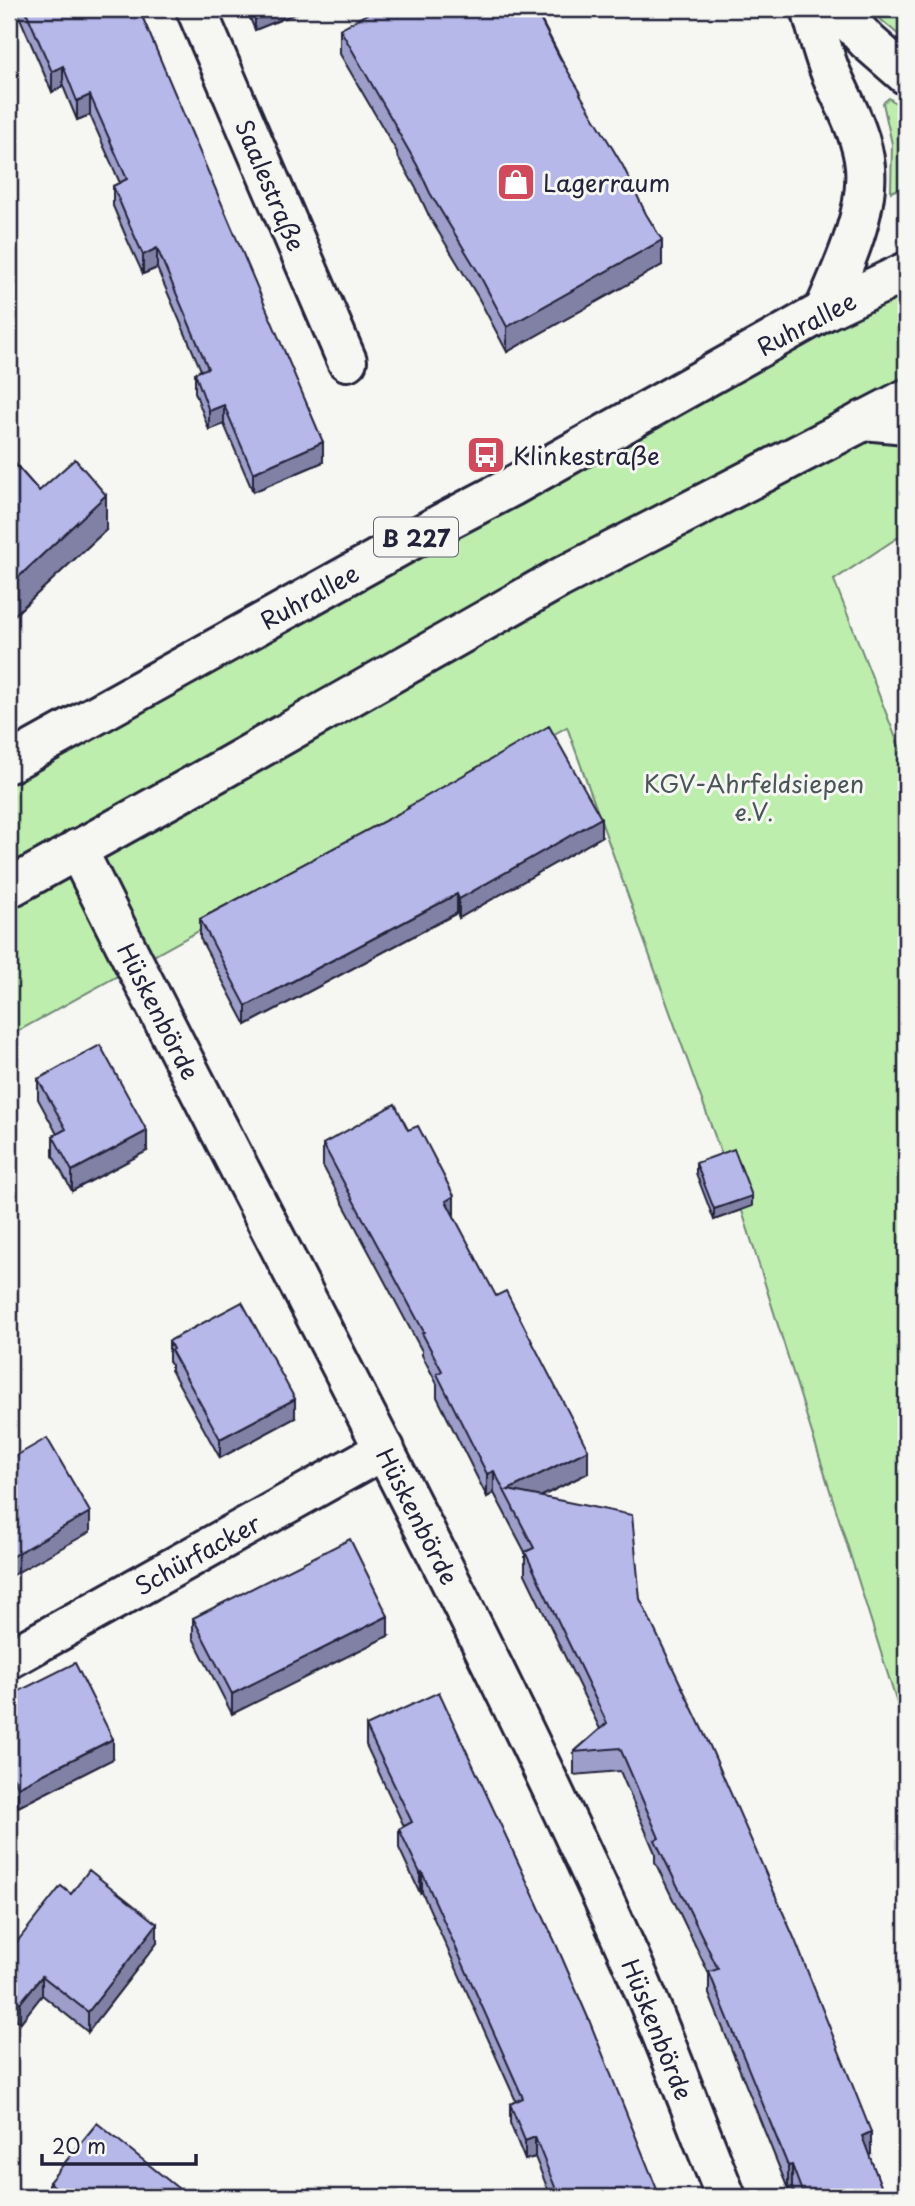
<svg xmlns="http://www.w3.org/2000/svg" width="915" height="2206" font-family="'Playpen Sans',sans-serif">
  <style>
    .green { fill: #bdeead; stroke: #708874; stroke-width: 2 }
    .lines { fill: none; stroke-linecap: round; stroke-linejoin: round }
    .street-casing { stroke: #22223b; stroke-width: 44 }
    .primary-casing { stroke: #22223b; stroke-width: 44 }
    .highway-casing { stroke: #22223b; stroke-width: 44 }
    .street { stroke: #f6f6f2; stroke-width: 38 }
    .primary { stroke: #f6f6f2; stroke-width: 38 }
    .highway { stroke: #f6f6f2; stroke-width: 38 }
    .wall { fill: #9d9ec9; stroke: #22223b; stroke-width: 2 }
    .shaded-wall { fill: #8081a4; stroke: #22223b; stroke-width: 2 }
    .building { fill: #b7b8ea; stroke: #22223b; stroke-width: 2 }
    .labels { text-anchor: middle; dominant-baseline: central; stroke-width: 6; stroke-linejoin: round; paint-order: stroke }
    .shield { fill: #f6f6f2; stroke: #626272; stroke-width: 2 }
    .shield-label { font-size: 23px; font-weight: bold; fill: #22223b }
    .poi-label { font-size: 24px; fill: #22223b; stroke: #f6f6f2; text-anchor: start }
    .street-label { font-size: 24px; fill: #22223b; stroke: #f6f6f2 }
    .park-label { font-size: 24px; fill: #495558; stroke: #f6f6f2 }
  </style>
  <rect width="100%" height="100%" fill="#f6f6f2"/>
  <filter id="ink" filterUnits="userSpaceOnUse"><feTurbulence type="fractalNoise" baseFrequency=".0143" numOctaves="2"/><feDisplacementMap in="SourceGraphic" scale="14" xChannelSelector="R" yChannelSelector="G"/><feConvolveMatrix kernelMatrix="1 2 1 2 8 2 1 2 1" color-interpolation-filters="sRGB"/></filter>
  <g filter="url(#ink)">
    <path class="green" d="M873 9H906V41L879 18Z
      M889 98 906 111V186L891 192 892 144 883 103Z
      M906 287V532L834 580 906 764V1732L743 1214 567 727 9 1036V767Z"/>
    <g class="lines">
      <g class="street-casing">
        <path id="street" d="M196 9 347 361
          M77 849C261 1220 462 1582 631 1960 665 2038 694 2118 726 2197
          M9 1659 385 1449"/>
      </g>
      <g class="primary-casing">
        <path id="primary" d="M9 763 442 523 511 487 824 311 906 272
          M9 888 223 769 558 579 906 399"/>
      </g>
      <g class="highway-casing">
        <path id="highway" d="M811 9C817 29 822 51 830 71 843 102 862 133 865 167 869 213 842 270 824 311
          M838 9 867 41 906 75
          M864 420 906 424"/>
      </g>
      <use href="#street" class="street"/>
      <use href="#primary" class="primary"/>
      <use href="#highway" class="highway"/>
    </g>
    <path class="wall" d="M16 9H139L323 462 253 492 224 424 209 430 195 392V373L201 370 157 268 143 274 127 239 113 206V186L120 183 90 115 77 120 63 86 52 92Z
      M246 9H307L255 30Z
      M380 11 537 12 581 97 662 265 507 352 478 297 430 218 417 190 397 155V152L340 54V29Z
      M9 457 39 491 106 530 11 618 9 616Z
      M408 807 601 837 459 918 457 913 246 1025 200 938V919L408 809Z
      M38 1079 147 1151 72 1191 53 1156V1136L57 1134 38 1099Z
      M408 1130 588 1473 540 1497 640 1599 871 2154 869 2155 885 2197H796L792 2187 788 2189 709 1994V1974L655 1862V1853L620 1771 574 1775V1752L600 1729 525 1574V1552L494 1493 487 1497 437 1397V1384L422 1355V1351L323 1166V1144Z
      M696 1163 752 1206 714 1220 696 1173Z
      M169 1341 295 1418 220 1458 171 1370V1365L169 1361Z
      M193 1618 388 1636 232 1714 193 1638Z
      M9 1696 113 1759 18 1807 14 1798 9 1800Z
      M366 1726 660 2197H551L535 2157 525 2160 510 2123V2104L516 2101 422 1892 420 1893 399 1848V1829L404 1826 366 1745Z
      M71 1894 157 1943 88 2032 42 1995 20 2023 9 2013V1952Z
      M49 2182 189 2197H49Z"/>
    <path class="shaded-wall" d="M281 9H307L255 30V19Z
      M63 66V86L52 92V72Z
      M90 95V115L77 120V101Z
      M662 240V265L507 352V327Z
      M157 248V268L143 274V255Z
      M224 405V424L209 430V411Z
      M323 442V462L253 492V473Z
      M106 495V530L11 618V584Z
      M601 818V837L459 918V899Z
      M457 894V913L246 1025V1006Z
      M147 1131V1151L72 1191V1171Z
      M454 1196V1219L446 1201Z
      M752 1196V1206L714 1220V1209Z
      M295 1399V1418L220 1458V1439Z
      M588 1450V1473L514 1510 508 1490Z
      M494 1471V1493L487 1497V1474Z
      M90 1512V1532L9 1577V1558Z
      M388 1616V1636L232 1714V1694Z
      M113 1739V1759L18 1807V1787Z
      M14 1778V1798L9 1800V1780Z
      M422 1872V1892L420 1893V1873Z
      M157 1924V1943L88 2032V2012Z
      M42 1976V1995L20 2023V2003Z
      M871 2132V2154L862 2158V2136Z
      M535 2137V2157L525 2160V2141Z
      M792 2165V2187L788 2189V2166Z"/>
    <path class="building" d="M25 9H139L323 442 253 473 224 405 209 411 195 373 208 368 157 248 143 255 127 219 113 186 127 179 90 95 77 101 63 66 52 72Z
      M251 9H281L255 19Z
      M376 9H379L380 11 384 9H535L560 58 581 93 580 94 623 166 646 214 662 240 507 327 478 272 430 193 417 165 397 130H398L340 29Z
      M9 457 39 491 75 459 106 495 11 584 9 582Z
      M549 726 601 818 459 899 457 894 246 1006 200 919 409 808 408 807Z
      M100 1045 147 1131 72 1171 53 1136 66 1129 38 1079Z
      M395 1104 408 1130 418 1126 454 1196 446 1201 496 1296 506 1291 588 1450 508 1490 632 1515 640 1599 710 1746 795 1940 871 2132 862 2136 885 2197H804L792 2165 788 2166 709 1972 718 1969 655 1840 659 1838 620 1748 574 1752 607 1723 525 1552 534 1548 494 1471 487 1474 437 1374 442 1371 422 1333 424 1332 323 1144Z
      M734 1149 752 1196 714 1209 696 1163Z
      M242 1302 295 1399 220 1439 171 1350 173 1349 169 1341Z
      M47 1438 90 1512 9 1558V1460Z
      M350 1539 388 1616 232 1694 193 1618Z
      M75 1663 113 1739 18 1787 14 1778 9 1780V1696Z
      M439 1692 556 1944 589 2020 660 2197H559L535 2137 525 2141 510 2104 523 2098 422 1872 420 1873 399 1829 412 1822 366 1726Z
      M89 1870 157 1924 88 2012 42 1976 20 2003 9 1994V1952L61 1886 71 1894Z
      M97 2123 189 2197H68L49 2182Z"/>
  </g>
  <defs>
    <g id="shop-square" transform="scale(2.0125)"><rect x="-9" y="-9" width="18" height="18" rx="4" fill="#d1495b" stroke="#f6f6f2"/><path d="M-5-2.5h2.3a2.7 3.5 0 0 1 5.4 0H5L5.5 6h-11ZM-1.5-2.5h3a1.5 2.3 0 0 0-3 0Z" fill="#fff"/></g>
    <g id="bus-square" transform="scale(2.0125)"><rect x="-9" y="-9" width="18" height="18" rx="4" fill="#d1495b" stroke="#f6f6f2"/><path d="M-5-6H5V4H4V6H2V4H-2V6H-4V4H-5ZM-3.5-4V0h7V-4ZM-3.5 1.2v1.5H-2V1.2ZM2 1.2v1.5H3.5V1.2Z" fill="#fff"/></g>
  </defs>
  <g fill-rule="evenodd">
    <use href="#shop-square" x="516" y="182"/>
    <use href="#bus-square" x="486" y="455"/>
  </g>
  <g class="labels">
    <rect class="shield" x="374" y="517.5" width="84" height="39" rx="5"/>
    <g class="shield-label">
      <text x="416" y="537">B 227</text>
    </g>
    <g class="poi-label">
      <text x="543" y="182">Lagerraum</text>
      <text x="513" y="455">Klinkestraße</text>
    </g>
    <g class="street-label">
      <text transform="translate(271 185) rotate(67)">Saalestraße</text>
      <text transform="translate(806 323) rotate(-28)">Ruhrallee</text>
      <text transform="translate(309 596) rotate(-29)">Ruhrallee</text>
      <text transform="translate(159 1011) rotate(63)">Hüskenbörde</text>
      <text transform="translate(418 1516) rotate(63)">Hüskenbörde</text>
      <text transform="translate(197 1554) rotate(-29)">Schürfacker</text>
      <text transform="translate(658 2029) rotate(68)">Hüskenbörde</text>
    </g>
    <g class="park-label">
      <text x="754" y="783">KGV-Ahrfeldsiepen<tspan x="754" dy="28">e.V.</tspan></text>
    </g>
  </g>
  <rect width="915" height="2206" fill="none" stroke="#f6f6f2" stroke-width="35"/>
  <rect x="18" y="18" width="880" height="2171" fill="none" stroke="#22223b" stroke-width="2.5" filter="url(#ink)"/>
  <path d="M42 2154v10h154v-10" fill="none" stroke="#22223b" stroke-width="3.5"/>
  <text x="52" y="2154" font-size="21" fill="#22223b" stroke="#f6f6f2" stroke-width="5" paint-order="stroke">20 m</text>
</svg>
